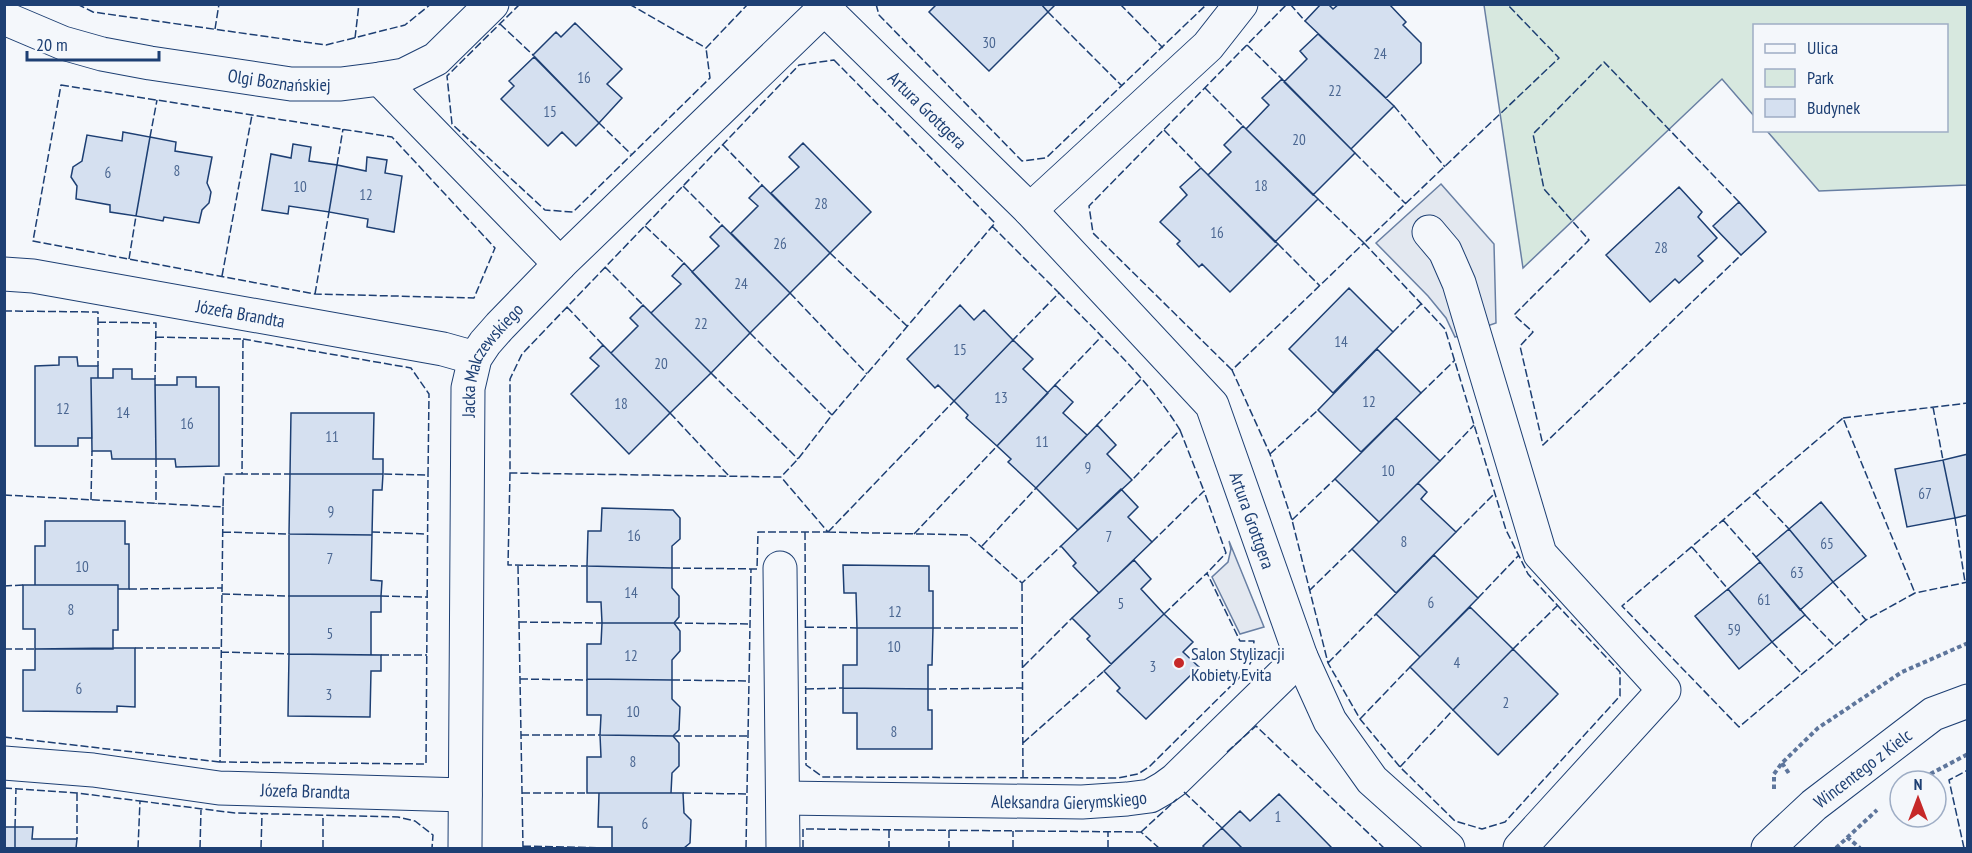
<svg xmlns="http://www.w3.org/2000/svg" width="1972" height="853" font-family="'PT Sans Narrow',sans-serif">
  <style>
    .green { fill: #d7e8df; stroke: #687fa3; stroke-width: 1.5 }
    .parking { fill: #e3e8f0; stroke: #687fa3; stroke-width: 1.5 }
    .building { fill: #d5e0f0; stroke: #1d3f73; stroke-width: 1.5 }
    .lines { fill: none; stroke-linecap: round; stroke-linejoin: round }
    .street-casing { stroke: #1d3f73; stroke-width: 35 }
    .path { stroke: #5e769c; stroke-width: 4; stroke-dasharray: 4.5 3; stroke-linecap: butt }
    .street { stroke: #f4f7fb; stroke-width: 33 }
    .fence { stroke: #1d3f73; stroke-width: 1.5; stroke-dasharray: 8 3; stroke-linecap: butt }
    .poi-dot { fill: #c62828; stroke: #f4f7fb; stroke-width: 2 }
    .labels { text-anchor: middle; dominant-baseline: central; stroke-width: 4.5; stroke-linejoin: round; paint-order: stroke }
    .number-label { font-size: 15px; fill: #4b6792 }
    .street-label { font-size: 18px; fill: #1d3f73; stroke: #f4f7fb }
    .poi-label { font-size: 18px; fill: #1d3f73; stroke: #f4f7fb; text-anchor: start }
  </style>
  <rect width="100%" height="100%" fill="#f4f7fb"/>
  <path class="green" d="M1484 5H1967V185L1819 191 1767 131 1946 130V26H1754V116L1722 79 1523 268Z"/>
  <path class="parking" d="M1441 184 1494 244 1496 323 1455 337 1446 318 1428 296 1376 243Z
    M1229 541 1264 627 1240 634 1212 577 1228 562 1231 549Z"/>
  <path class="building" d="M937 4H1041L1048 12 989 71 929 12Z
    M1041 4H1056L1048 12Z
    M1321 4H1328L1333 9 1339 4H1389L1406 22 1403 25 1421 43V63L1386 98 1305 21Z
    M575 23 622 69 607 84 622 98 599 123 533 55 556 32 561 37Z
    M1318 34 1394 106 1351 149 1284 82 1307 59 1300 51Z
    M534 57 599 123 576 146 562 132 548 146 501 99 514 86 509 81Z
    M1282 79 1355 153 1313 195 1246 129 1269 105 1262 98Z
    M1243 126 1318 199 1275 242 1208 175 1231 152 1224 145Z
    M123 132 150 137 136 216 110 212V205L76 199 77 186 71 177 73 167 82 161 87 135 122 141Z
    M150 137 176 142 175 151 212 157 207 183 211 192 209 203 202 210 199 223 164 217 163 221 136 216Z
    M803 143 871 212 830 253 771 193 799 167 789 157Z
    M293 144 311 147 309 161 337 165 329 212 289 206 288 214 262 210 271 154 291 158Z
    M367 157 387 160 385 173 402 176 394 232 367 227 368 219 329 212 337 165 366 171Z
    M1201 168 1278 244 1230 292 1202 264 1199 267 1177 244 1180 241 1160 222 1187 195 1180 187Z
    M762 185 830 253 790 293 731 233 758 206 749 198Z
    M1679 187 1702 212 1698 217 1717 238 1698 256 1703 261 1679 283 1675 279 1650 302 1606 255Z
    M1739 202 1766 232 1741 255 1713 226Z
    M722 225 790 293 750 333 692 272 719 246 710 237Z
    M684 263 750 333 711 373 651 313 681 284 672 276Z
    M1349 288 1393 332 1333 393 1289 349Z
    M643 305 711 373 670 413 611 353 638 326 630 318Z
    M960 305 974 320 984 310 1013 340 954 401 938 385 935 388 907 359Z
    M1013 340 1033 359 1023 369 1048 393 997 446 966 418 968 415 954 401Z
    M603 345 670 413 629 454 571 394 599 366 590 358Z
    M1377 349 1421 393 1361 452 1318 410Z
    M59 357H77L78 366H98V378H91L92 438H78V446H35V366L59 365Z
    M113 369H132V379H155L156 459H112L111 451H92L91 378H113Z
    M177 377H196V387H219V466L176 467 175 459H156L155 385H177Z
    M1055 385 1073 402 1063 413 1087 435 1036 488 1008 462 1011 459 997 446Z
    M291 413H374L373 459H383V474H290Z
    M1396 418 1440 461 1379 522 1335 479Z
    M1097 425 1116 445 1107 454 1132 480 1078 530 1036 488Z
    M1968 454V515L1955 518 1943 460Z
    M1943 460 1955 518 1907 527 1895 469Z
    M290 474H383L382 490H373L372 535 289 534Z
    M1418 483 1427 492 1421 499 1456 532 1396 593 1352 549Z
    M1121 489 1138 507 1128 517 1152 542 1099 593 1073 566 1076 563 1061 546Z
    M1821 502 1866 556 1833 582 1789 529Z
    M602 508 673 510 680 518V539L672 546V568L587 566 588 531H601Z
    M45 521H125V544H129V589H118V585H35V546H45Z
    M1789 529 1833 582 1800 610 1756 557Z
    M289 534 372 535 371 580 382 581 381 596H289Z
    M1434 555 1478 598 1420 657 1376 614Z
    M1134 560 1151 579 1141 589 1164 614 1111 664 1087 639 1090 636 1072 618Z
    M1760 562 1805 615 1772 642 1728 589Z
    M843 565 929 566V591H933V628H857L856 593H844Z
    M587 566 672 568V588L679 596V617L674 623H602L601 602H587Z
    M23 585H118V630H113V649H35V629H23Z
    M1728 589 1772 642 1739 669 1695 616Z
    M289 596H381V612H371V655L289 654Z
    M1470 607 1513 649 1453 710 1410 667Z
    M1164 614 1193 642 1183 652 1199 667 1146 719 1117 691 1120 688 1104 671Z
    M602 623H674L680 631V651L672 660V680L587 679V644H601Z
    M857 628H933L932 665H928V689L843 688V665H857Z
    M113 648H135V707L117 706V712L23 711V670H35V649Z
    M1513 649 1558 694 1498 755 1453 710Z
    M289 654 381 655V671H371L370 717 288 716Z
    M587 679 672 680V699L680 707 679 730 673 736 600 735 601 715H587Z
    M843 688 928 689V710H932V749H857V713H843Z
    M600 735 673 736 679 743V766L672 773 671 793H587V757H601Z
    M599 793H683L684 813 691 820 690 843 684 848H612V827H598Z
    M1279 794 1331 847 1329 848H1242L1222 828 1240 811 1250 821Z
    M4 827H15V848H4Z
    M15 827H33L32 839H77L76 848H15Z
    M1222 828 1242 848H1205L1203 846Z"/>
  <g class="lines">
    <g class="street-casing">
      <g id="street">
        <path d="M492 4 436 59 404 75 380 79 560 264"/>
        <path id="s1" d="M825 9 1030 210 1212 405 1301 657 1330 721 1372 780 1448 848"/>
        <path id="s2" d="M4 18 63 43 102 54 150 63 291 84H341L380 79"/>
        <path d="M1030 210 1208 46 1241 4"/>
        <path d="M1429 232 1445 251 1459 283 1540 554 1664 690 1520 848"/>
        <path id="s3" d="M4 274 33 276 443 349 475 358"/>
        <path d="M780 568 783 848"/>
        <path id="s4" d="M4 763 93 770 219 788 465 795"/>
        <path id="s5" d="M783 798 1082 802 1127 799 1150 796 1164 788 1175 780 1301 657"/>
        <path id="s6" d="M465 848 468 388 475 358 485 343 500 326 560 264 829 4"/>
        <path id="s7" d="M1768 848 1814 805 1933 714 1968 701"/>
      </g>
    </g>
    <path class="path" d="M1782 763 1790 775
      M1917 781 1968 754
      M1774 789V774L1782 763 1818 728 1902 672 1968 643
      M1847 837 1860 848
      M1836 848 1877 810"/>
    <use href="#street" class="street"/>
    <path class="fence" d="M77 4 93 12 326 45 405 25 431 4
      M520 4 447 76 452 124 545 210 573 212 710 78 706 48
      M629 4 706 48 748 4
      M876 4 879 15 1022 161 1046 158 1207 4
      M1120 4 1163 48
      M1290 4 1305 21
      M1048 12 1122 86
      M500 24 533 55
      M215 29 219 4
      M355 38 359 4
      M1247 45 1282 79
      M834 60 995 223 832 415 798 459 781 477 510 473V379L522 354 799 65Z
      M61 85 392 137 495 248 474 298 315 294 33 241Z
      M1205 88 1243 126
      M1394 106 1445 167
      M599 123 631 154
      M1164 130 1201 168
      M150 137 157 100
      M723 145 762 185
      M1355 153 1406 204
      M337 165 343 129
      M683 186 722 225
      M1318 199 1364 243 1559 58 1507 4
      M1739 202 1604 62 1533 134 1544 189 1589 240 1514 315 1533 332 1520 346 1543 445 1741 255
      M645 226 684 263
      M992 226 1059 293 1013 340
      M1364 243 1445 329 1506 530 1528 574 1620 672V696L1505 822 1482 829 1455 821 1400 767 1360 719 1328 663 1292 520 1270 454 1232 370Z
      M1278 244 1320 286
      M830 253 907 326
      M129 259 136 216
      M605 267 643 305
      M222 276 252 115
      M790 293 867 374
      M1059 293C1101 337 1148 378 1180 430L1132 480
      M315 294 329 212
      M567 307 603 345
      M4 311 98 312V366
      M98 322 156 323 155 379
      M1393 332 1421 304
      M750 333 832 415
      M156 337 243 339 242 474H290
      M243 339 411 368 429 394 428 475 383 474
      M1232 370 1093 233 1089 206 1287 4
      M711 373 798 459
      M1055 385 1101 337
      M1421 393 1455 360
      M1933 407 1943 460
      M670 413 729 476
      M1843 418 1968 403
      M1097 425 1141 379
      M1180 430 1204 491
      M1270 454 1318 410
      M156 459V504
      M1440 461 1474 425
      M510 473 508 565 587 566
      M1755 493 1789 529
      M4 495 223 507 224 474H242
      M91 500 92 451
      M223 507 220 762 426 764 428 475
      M1955 518 1965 582
      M1292 520 1335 479
      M1723 520 1756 557
      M223 532 289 534
      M372 532 427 534
      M805 532 806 765 823 777 1118 778 1138 774 1149 767 1246 671 1252 660 1254 641H1240L1207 573 1164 614
      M828 532 968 535 1022 583 1061 546
      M828 532 954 401
      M1456 532 1495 493
      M914 534 997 446
      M1152 542 1204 491 1226 553 1207 573
      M982 546 1036 488
      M1692 547 1728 589
      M518 566 523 848
      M672 568 757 569 758 532H828L781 477
      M1833 582 1866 620 1915 593 1968 582
      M1022 583 1023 778
      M4 586 23 585
      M129 589 222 588
      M1309 591 1352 549
      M222 594 289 596
      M381 596 427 597
      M1478 598 1519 555
      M1805 615 1835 646
      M1866 620 1739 727 1622 606 1843 418 1915 593
      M519 622 602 623
      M674 623 750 624
      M806 627 857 628
      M933 628H1022
      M1772 642 1802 674
      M135 648H222
      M4 649H35
      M1513 649 1557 606
      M221 652 289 654
      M381 655H427
      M1328 663 1376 614
      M1023 667 1072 618
      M520 679 587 680
      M672 680 749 681
      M806 689 843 688
      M928 689 1023 688
      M1360 719 1410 667
      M521 735H600
      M673 736H748
      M4 737 220 762
      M1023 743 1104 671
      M1227 752 1256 726 1384 848
      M1400 767 1453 710
      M4 788 77 793 140 801 138 848
      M1184 792 1222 828
      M77 793V839
      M522 793H587
      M683 793 747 794
      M140 801 235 813 398 817 415 821 433 835 432 848
      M15 827 16 788
      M889 830V848
      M949 830V848
      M1141 832 1177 799
      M523 846 612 848
      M200 848 201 810
      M261 848 262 814
      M323 848V816
      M684 848H729
      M746 848 751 569
      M803 848V829L1141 832 1159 848
      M1013 848V831
      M1108 848V832
      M1964 848 1949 780 1968 770"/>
  </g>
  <circle class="poi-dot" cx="1179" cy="663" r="6"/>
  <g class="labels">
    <g class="number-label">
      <text x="989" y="42">30</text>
      <text x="1380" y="53">24</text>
      <text x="584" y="77">16</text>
      <text x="1335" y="90">22</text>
      <text x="550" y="111">15</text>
      <text x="1299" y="139">20</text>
      <text x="177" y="170">8</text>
      <text x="108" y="172">6</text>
      <text x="1261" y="185">18</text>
      <text x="300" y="186">10</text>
      <text x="366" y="194">12</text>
      <text x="821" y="203">28</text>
      <text x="1217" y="232">16</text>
      <text x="780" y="243">26</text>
      <text x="1661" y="247">28</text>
      <text x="741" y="283">24</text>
      <text x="701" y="323">22</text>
      <text x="1341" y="341">14</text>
      <text x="960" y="349">15</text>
      <text x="661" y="363">20</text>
      <text x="1001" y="397">13</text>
      <text x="1369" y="401">12</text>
      <text x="621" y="403">18</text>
      <text x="63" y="408">12</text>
      <text x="123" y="412">14</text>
      <text x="187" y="423">16</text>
      <text x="332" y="436">11</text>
      <text x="1042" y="441">11</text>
      <text x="1088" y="467">9</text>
      <text x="1388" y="470">10</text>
      <text x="1925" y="493">67</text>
      <text x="331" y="511">9</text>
      <text x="634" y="535">16</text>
      <text x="1109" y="536">7</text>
      <text x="1404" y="541">8</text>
      <text x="1827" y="543">65</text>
      <text x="330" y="558">7</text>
      <text x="82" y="566">10</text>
      <text x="1797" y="572">63</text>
      <text x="631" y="592">14</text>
      <text x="1764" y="599">61</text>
      <text x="1431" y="602">6</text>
      <text x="1121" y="603">5</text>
      <text x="71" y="609">8</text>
      <text x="895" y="611">12</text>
      <text x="1734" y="629">59</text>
      <text x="330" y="633">5</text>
      <text x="894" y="646">10</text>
      <text x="631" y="655">12</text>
      <text x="1457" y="662">4</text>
      <text x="1153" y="666">3</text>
      <text x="79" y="688">6</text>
      <text x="329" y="694">3</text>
      <text x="1506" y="702">2</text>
      <text x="633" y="711">10</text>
      <text x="894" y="731">8</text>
      <text x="633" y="761">8</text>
      <text x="1278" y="816">1</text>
      <text x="645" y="823">6</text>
    </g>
    <g class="street-label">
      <text stroke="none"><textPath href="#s2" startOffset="284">Olgi Boznańskiej</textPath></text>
      <text stroke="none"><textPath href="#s1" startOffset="144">Artura Grottgera</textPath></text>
      <text stroke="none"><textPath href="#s3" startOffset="240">Józefa Brandta</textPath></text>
      <text stroke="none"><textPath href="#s6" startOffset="495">Jacka Malczewskiego</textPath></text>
      <text stroke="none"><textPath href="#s1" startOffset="676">Artura Grottgera</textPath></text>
      <text stroke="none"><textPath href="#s7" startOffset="124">Wincentego z Kielc</textPath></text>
      <text stroke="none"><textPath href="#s4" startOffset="303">Józefa Brandta</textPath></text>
      <text stroke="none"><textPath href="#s5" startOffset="286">Aleksandra Gierymskiego</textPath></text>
    </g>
    <g class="poi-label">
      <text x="1191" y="653">Salon Stylizacji<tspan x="1191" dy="21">Kobiety Evita</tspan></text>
    </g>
  </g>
  <rect width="1972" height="853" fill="none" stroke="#1d3f73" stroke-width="12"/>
  <rect x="1753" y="24" width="195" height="108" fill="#f4f7fb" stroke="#9eadc5" stroke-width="1.5"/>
  <rect x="1765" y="44" width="30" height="9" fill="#f4f7fb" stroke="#9eadc5" stroke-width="1.5"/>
  <text x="1807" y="54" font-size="18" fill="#1d3f73">Ulica</text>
  <rect x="1765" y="69" width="30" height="18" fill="#d7e8df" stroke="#9eadc5" stroke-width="1.5"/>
  <text x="1807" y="84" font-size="18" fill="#1d3f73">Park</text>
  <rect x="1765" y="99" width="30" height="18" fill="#d5e0f0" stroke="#9eadc5" stroke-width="1.5"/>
  <text x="1807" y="114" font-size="18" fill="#1d3f73">Budynek</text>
  <g transform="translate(1918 799)"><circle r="28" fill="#f4f7fb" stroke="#9eadc5" stroke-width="1.5"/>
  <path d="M0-4.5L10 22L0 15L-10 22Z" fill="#c62828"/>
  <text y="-9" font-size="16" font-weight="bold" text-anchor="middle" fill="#1d3f73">N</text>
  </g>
  <path d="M27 51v9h132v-9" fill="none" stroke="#1d3f73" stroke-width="3"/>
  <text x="36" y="51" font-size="18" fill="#1d3f73" stroke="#f4f7fb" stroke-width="4.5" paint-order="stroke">20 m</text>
</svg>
